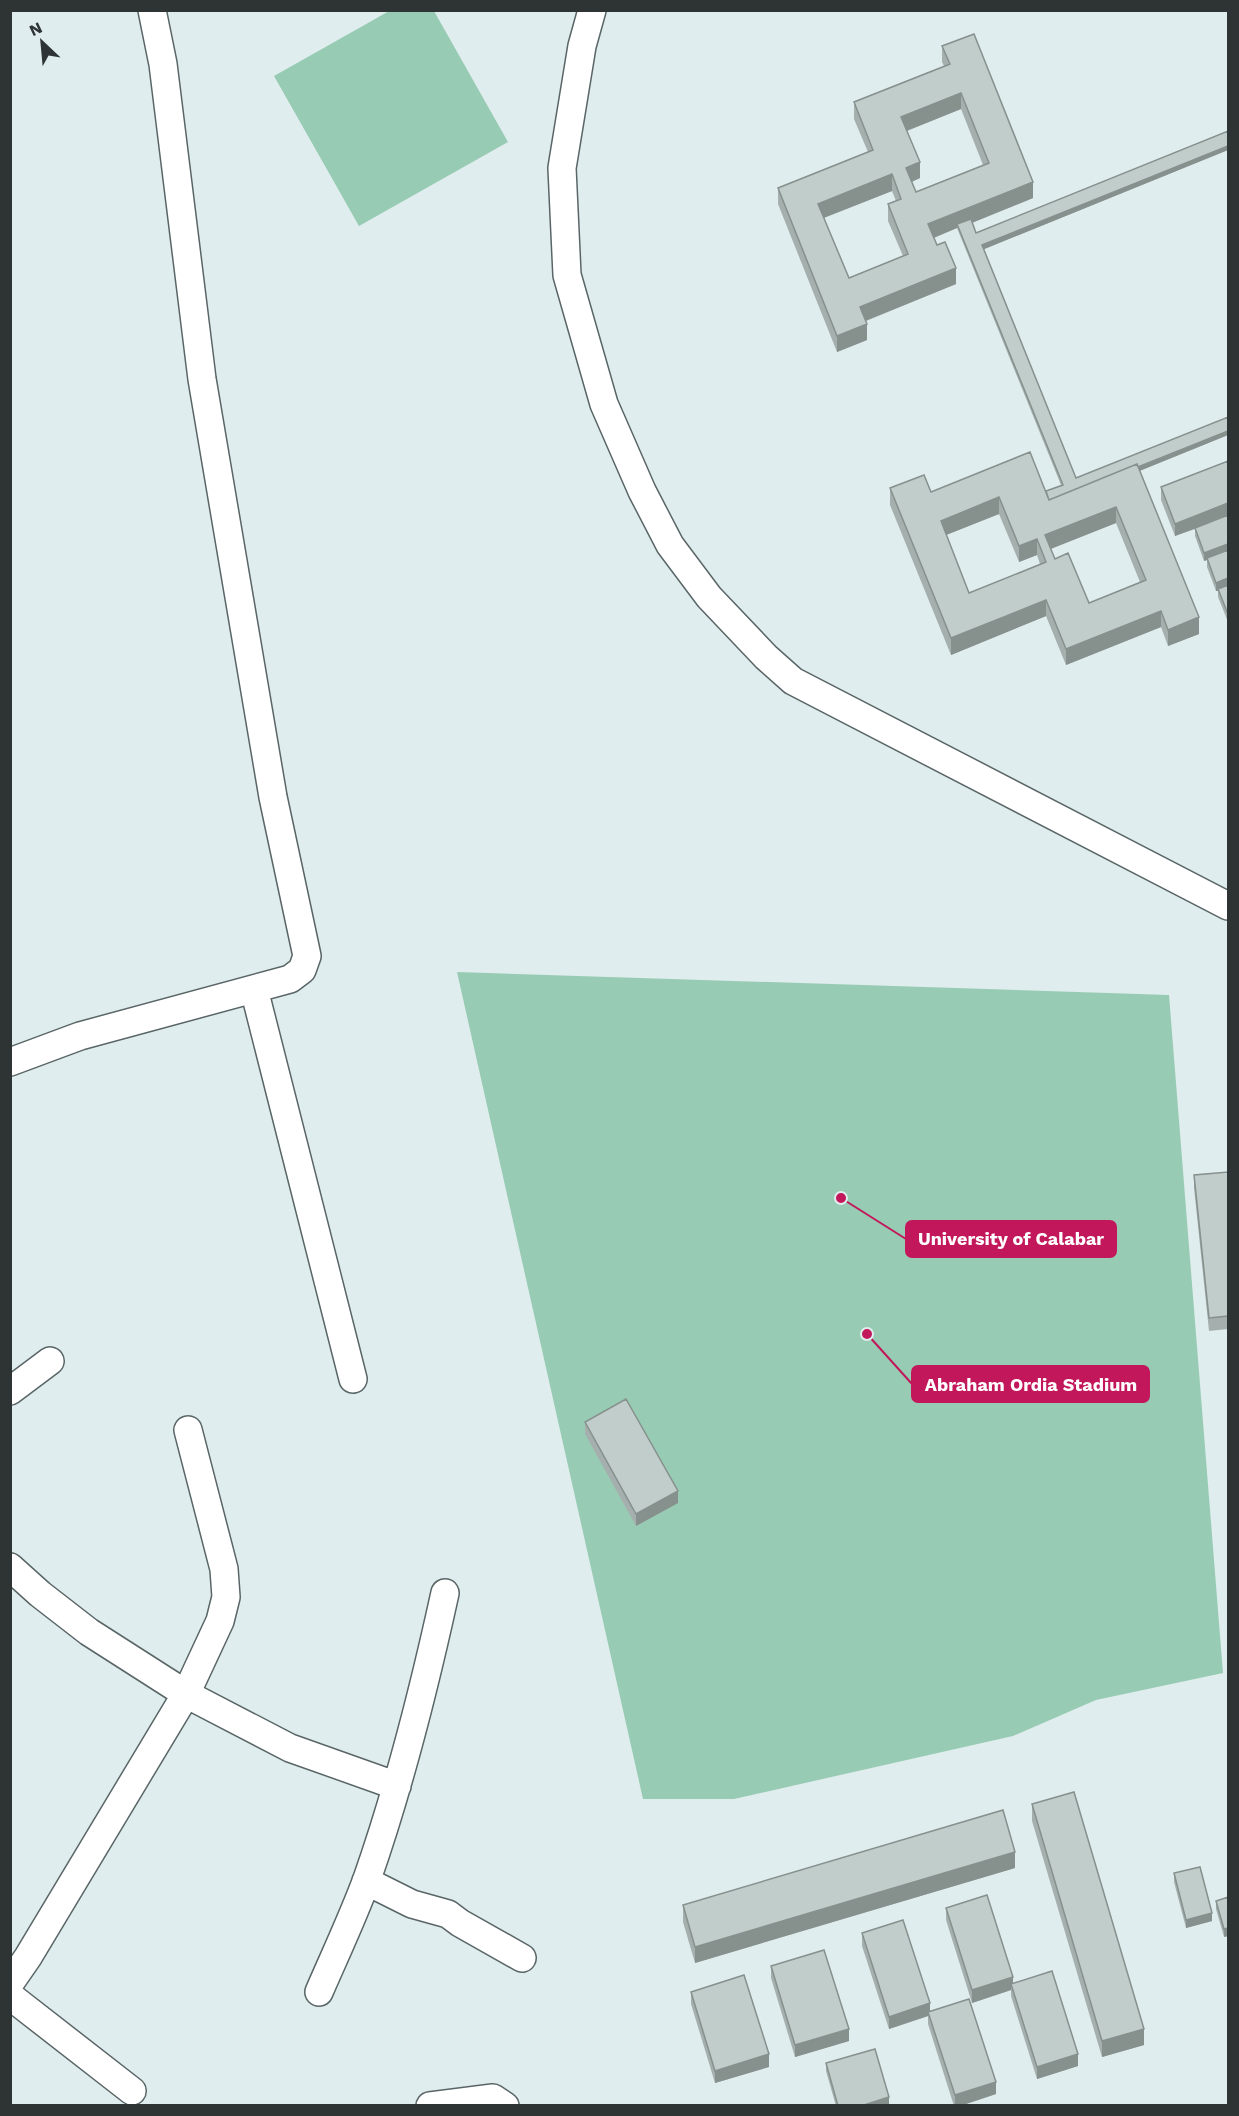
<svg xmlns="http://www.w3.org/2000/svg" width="1239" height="2116" font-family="'Work Sans',sans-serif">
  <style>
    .green { fill: #98cbb3 }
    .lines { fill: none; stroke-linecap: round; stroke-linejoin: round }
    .street-casing { stroke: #596566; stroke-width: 30 }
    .street { stroke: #fff; stroke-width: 27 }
    .wall { fill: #a5b0ae; fill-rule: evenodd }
    .shaded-wall { fill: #86908d }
    .building { fill: #c0cdca; stroke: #86908d; stroke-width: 1.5; fill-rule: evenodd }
    .leader { fill: none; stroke: #c2185b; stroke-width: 2 }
    .callout-dot { fill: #c2185b; stroke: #e0edee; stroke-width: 2 }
    .callout { fill: #c2185b; stroke: #c2185b; stroke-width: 2 }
    .callout-label { font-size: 18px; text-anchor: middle; font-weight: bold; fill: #fff }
  </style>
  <rect width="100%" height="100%" fill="#e0edee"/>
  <path class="green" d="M391 10 434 11 508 142 359 226 274 76Z
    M457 972 1169 995 1223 1673 1096 1700 1013 1736 734 1799H643Z"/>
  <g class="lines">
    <g class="street-casing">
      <path id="street" d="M592 10 582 46 562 168 567 275 604 404 642 491 670 545 709 597 766 657 793 681 1228 906
        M254 989 353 1379
        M10 1062 80 1036 290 979 302 970 307 956 273 797 202 379 163 64 152 10
        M10 1391 50 1361
        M10 1567 40 1594 89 1632 186 1694 290 1748 397 1786
        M366 1881 412 1904 448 1914 460 1923 522 1958
        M10 1983 28 1957 186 1694 220 1621 226 1597 224 1569 188 1430
        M319 1992C335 1955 353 1917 367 1879 400 1785 424 1689 445 1593
        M10 1996 132 2091
        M430 2106 493 2098 505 2106"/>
    </g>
    <use href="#street" class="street"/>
  </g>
  <path class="wall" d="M942 46 1033 198 972 223 976 233 1228 131V150L984 249 1076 478 1228 435 1139 471 1199 634 1168 646 1161 627 1066 665 1046 616 951 655 890 505V488L931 492 1046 491 1061 485 957 228 934 238 956 284 866 321 867 340 837 352 778 204V188L868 152 854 119V102L944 66 942 62ZM961 109 983 165 916 192 912 182 920 178 907 131ZM892 191 896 201 888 204V221L903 256 849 278 824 218ZM999 514 1019 562 1037 555 1040 564 969 593 946 535ZM1116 523 1140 582 1089 603 1055 559 1051 549Z
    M1228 461V622L1218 597V591H1216L1207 567V560L1204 561 1195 536V529L1175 536 1161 500V487Z
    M1228 1172V1329L1209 1331 1194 1188V1175Z
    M585 1422 678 1503 636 1526 585 1434Z
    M1032 1804 1144 2045 1102 2057 1032 1821Z
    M1015 1868 695 1963 683 1922V1905Z
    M1174 1873 1212 1921 1186 1928 1174 1882Z
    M1228 1897V1936L1224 1937 1216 1909V1901Z
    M946 1908 1013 1983 1078 2066 1037 2079 1011 1996V1990L972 2003 946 1920Z
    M862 1933 930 2011 996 2094 960 2106H954L928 2024V2016L889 2029 862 1946Z
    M771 1966 849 2041 795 2057 771 1978Z
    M691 1992 769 2067 715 2083 691 2004Z
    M826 2063 889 2106H836L826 2071Z"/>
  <path class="shaded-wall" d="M961 93V109L901 133V117Z
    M1228 146V150L982 250V245Z
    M920 162V178L906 184V168Z
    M892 174V191L818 220V204Z
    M1033 182V198L959 228 957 224V228L928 240V224Z
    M956 268V284L860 323V307Z
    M867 324V340L837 352V336Z
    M1228 431V435L1046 509V505Z
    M999 497V514L941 537V521Z
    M1228 503V516L1175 536V524Z
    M1116 507V523L1045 551V535Z
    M1037 539V555L1019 562V546Z
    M1228 544V552L1207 558V560L1204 561V553Z
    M1228 578V587L1218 589V591H1216V583Z
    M1046 600V616L951 655V638Z
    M1161 611V627L1066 665V649Z
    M1199 617V634L1168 646V630Z
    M678 1491V1503L636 1526V1514Z
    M1015 1852V1868L695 1963V1947Z
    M1212 1913V1921L1186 1928V1920Z
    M1228 1928V1936L1224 1937V1929Z
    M1013 1977V1990L1011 1984V1990L972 2003V1990Z
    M930 2003V2016L928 2012V2016L889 2029V2017Z
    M849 2029V2041L795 2057V2045Z
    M1144 2029V2045L1102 2057V2041Z
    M769 2054V2067L715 2083V2071Z
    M1078 2054V2066L1037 2079V2067Z
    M996 2082V2094L960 2106H955V2095Z
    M889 2097V2106H861Z"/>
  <path class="building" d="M974 34 1033 182 928 224 937 245 945 242 956 268 860 307 867 324 837 336 778 188 873 150 854 102 950 64 942 46ZM961 93 989 163 916 192 906 168 920 162 901 117ZM892 174 901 199 888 204 908 254 849 278 818 204Z
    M1228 131V146L982 245 1076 478 1228 417V431L1138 467 1137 464 1049 500 1046 491 1063 485 957 224 971 219 976 233Z
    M1030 452 1049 500 1137 464 1199 617 1168 630 1161 611 1066 649 1046 600 951 638 890 488 924 475 931 492ZM999 497 1019 546 1037 539 1046 562 969 593 941 521ZM1116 507 1146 580 1089 603 1068 553 1055 559 1045 535Z
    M1228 461V503L1175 524 1161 487Z
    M1228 515V544L1204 553 1195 528Z
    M1228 550V578L1216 583 1207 558Z
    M1228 585V614L1218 589Z
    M1228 1172V1316L1209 1318 1194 1175Z
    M626 1399 678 1491 636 1514 585 1422Z
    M1074 1792 1144 2029 1102 2041 1032 1804Z
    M1003 1810 1015 1852 695 1947 683 1905Z
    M1200 1867 1212 1913 1186 1920 1174 1873Z
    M987 1895 1013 1977 972 1990 946 1908Z
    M1228 1897V1928L1224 1929 1216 1901Z
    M903 1920 930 2003 889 2017 862 1933Z
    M824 1950 849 2029 795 2045 771 1966Z
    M1052 1971 1078 2054 1037 2067 1011 1984Z
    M744 1975 769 2054 715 2071 691 1992Z
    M969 1999 996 2082 955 2095 928 2012Z
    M875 2049 889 2097 861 2106H838L826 2063Z"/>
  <path class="leader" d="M841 1198L906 1239M867 1334L912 1384"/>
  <g class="callout-dot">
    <circle cx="841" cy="1198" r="6"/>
    <circle cx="867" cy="1334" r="6"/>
  </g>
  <g class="callout">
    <rect x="906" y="1221" width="210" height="36" rx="6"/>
    <rect x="912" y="1366" width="237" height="36" rx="6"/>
  </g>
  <g class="callout-label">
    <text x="1011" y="1245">University of Calabar</text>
    <text x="1031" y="1391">Abraham Ordia Stadium</text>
  </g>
  <rect width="1239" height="2116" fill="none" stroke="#2e3434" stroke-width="24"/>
  <g transform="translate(42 42) rotate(334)" stroke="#e0edee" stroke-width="4.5" paint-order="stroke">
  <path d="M0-4.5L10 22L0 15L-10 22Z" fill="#2e3434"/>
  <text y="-9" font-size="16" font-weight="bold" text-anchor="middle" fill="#2e3434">N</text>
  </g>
</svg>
